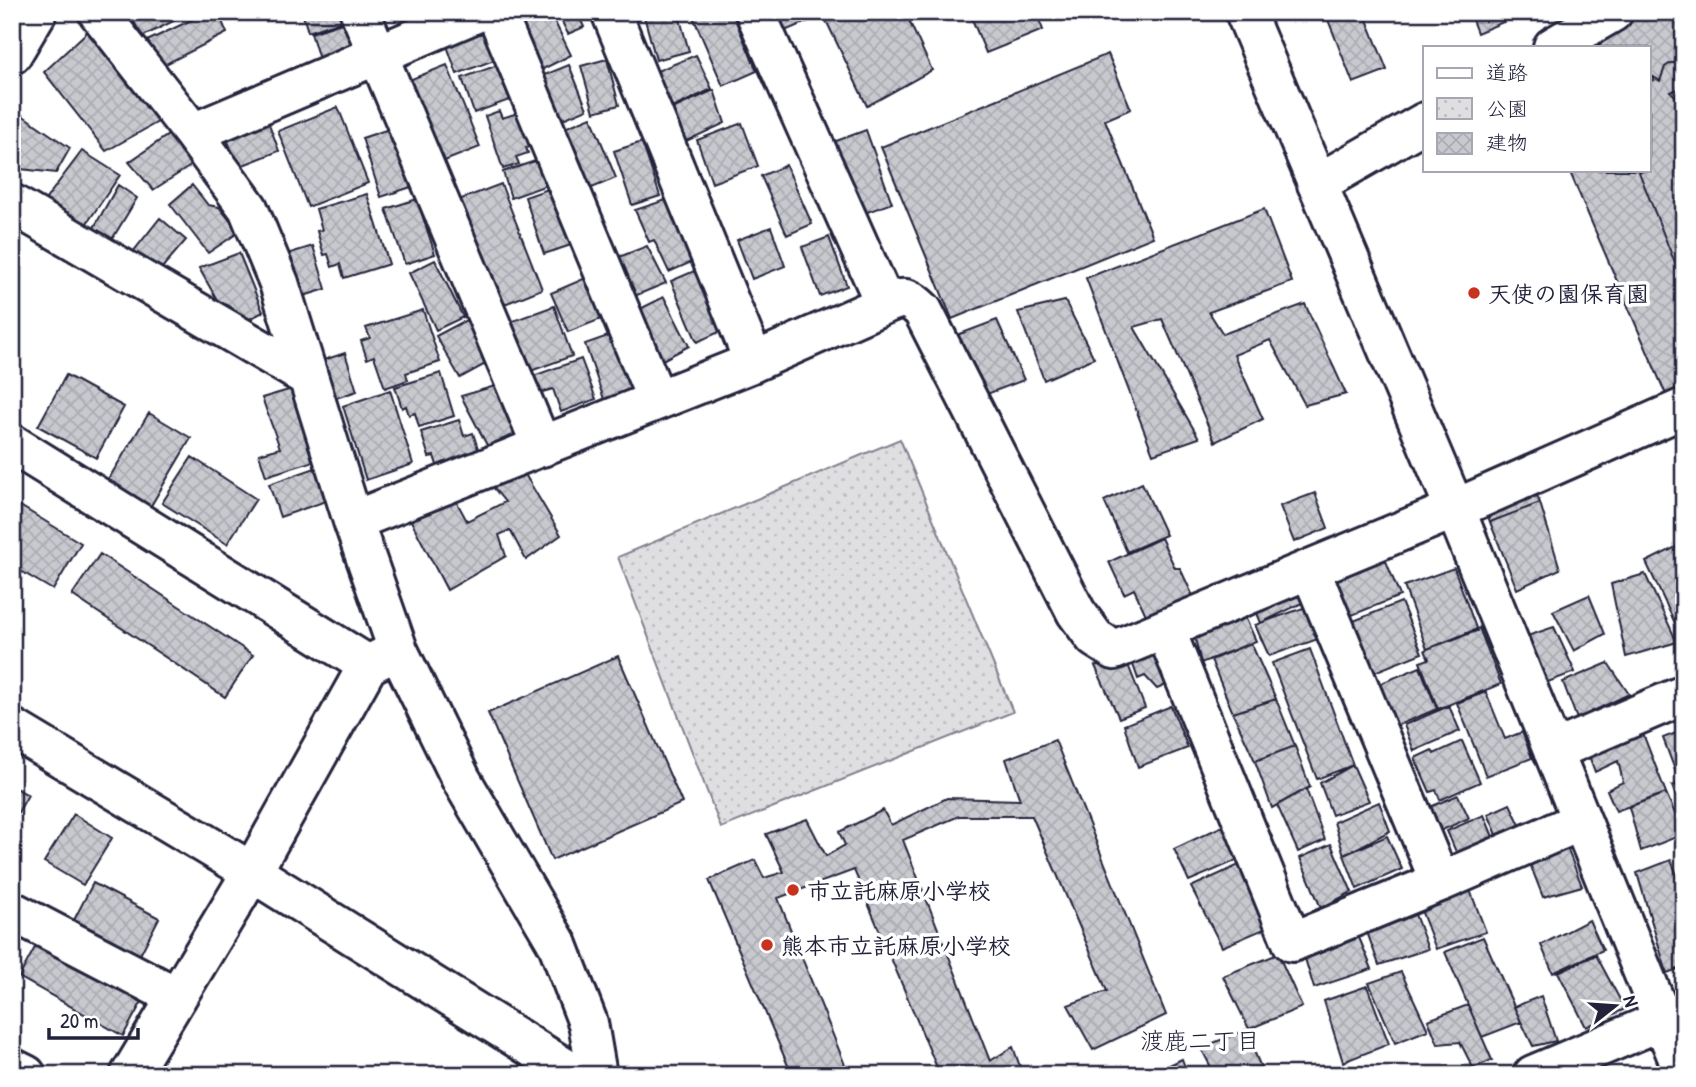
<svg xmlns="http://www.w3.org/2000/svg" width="1696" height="1087" font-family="'Patrick Hand','Klee One',sans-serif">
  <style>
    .park { fill: url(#park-dots); stroke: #80808e; stroke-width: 2 }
    .building { fill: url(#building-cross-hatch); stroke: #22223b; stroke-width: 2 }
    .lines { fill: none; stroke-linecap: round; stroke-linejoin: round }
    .minor-casing { stroke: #22223b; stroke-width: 44 }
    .minor { stroke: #fff; stroke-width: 38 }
    .poi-dot { fill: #c8321e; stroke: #fff; stroke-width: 2.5 }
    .labels { text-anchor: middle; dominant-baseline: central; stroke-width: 7; stroke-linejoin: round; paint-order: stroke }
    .poi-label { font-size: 23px; font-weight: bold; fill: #22223b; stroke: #fff; text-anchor: start }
    .neighbourhood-label { font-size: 24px; fill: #22223b; stroke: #fff }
  </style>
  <defs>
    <pattern id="park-dots" width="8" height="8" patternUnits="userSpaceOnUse" patternTransform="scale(1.75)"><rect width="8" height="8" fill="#dfdfe2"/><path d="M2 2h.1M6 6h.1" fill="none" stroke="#bfbfc3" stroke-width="1.8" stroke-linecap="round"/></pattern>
    <pattern id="building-cross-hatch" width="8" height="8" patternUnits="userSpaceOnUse" patternTransform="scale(1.75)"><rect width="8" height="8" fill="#c8c8cf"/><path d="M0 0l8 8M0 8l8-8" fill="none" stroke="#acacb3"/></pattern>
  </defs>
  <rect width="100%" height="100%" fill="#fff"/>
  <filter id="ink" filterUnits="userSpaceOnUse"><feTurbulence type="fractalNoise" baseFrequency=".0143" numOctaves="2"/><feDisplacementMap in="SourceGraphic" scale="14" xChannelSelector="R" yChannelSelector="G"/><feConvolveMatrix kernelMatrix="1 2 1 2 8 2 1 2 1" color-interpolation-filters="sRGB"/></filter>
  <g filter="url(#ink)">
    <path class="park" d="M900 439 1013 712 721 828 618 557Z"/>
    <path class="building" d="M129 12H191L142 37Z
      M208 12H218L227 33 160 67 147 41Z
      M302 12H343L345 20 308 32Z
      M543 12H550L571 55 539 71 517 25Z
      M557 12H577L584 27 568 34Z
      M658 12H678L689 51 656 60 644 16Z
      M691 12H732L757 71 723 86Z
      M765 12H813L816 18 775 35Z
      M822 12H905L932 70 867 106Z
      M969 12H1036L1043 30 986 53Z
      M1325 12H1364L1387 70 1353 83Z
      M1469 12H1511L1513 18 1477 33Z
      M1646 12H1684V399L1670 404 1569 170H1649V47H1586Z
      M351 20 362 53 321 66 311 33Z
      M494 22 505 56 457 74 445 40Z
      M87 32 158 122 106 151 44 72Z
      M1108 54 1131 109 1105 120 1153 237 952 319 881 147Z
      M696 55 712 89 666 111 652 73Z
      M607 59 619 105 594 112 581 66Z
      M506 62 520 96 474 113 462 78Z
      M1671 63H1679L1684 67V87L1671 92 1680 101 1684 100V286L1639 172 1649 170V81L1654 80 1652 76 1660 81 1665 67Z
      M447 65 480 147 437 164 404 82Z
      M569 65 587 109 556 122 537 78Z
      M714 90 725 123 682 143 668 111Z
      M338 107 368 183 308 207 278 131Z
      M499 111 502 118 521 112 537 144 526 148 528 153 516 157 519 164 503 169 485 116Z
      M19 113 70 148 56 173 12 168V125Z
      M591 117 616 178 580 193 555 132Z
      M268 121 279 151 238 167 226 136Z
      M742 123 758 166 712 183 697 140Z
      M392 128 411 187 381 197 362 138Z
      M866 130 892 203 851 218 825 145Z
      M171 133 192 165 153 190 129 162Z
      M642 142 660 196 632 205 614 151Z
      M82 151 120 175 85 226 43 203Z
      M547 157 555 182 511 198 503 172Z
      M786 165 812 224 787 235 761 176Z
      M501 184 542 289 497 307 456 201Z
      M118 185 137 198 111 241 92 231Z
      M192 185 208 205 219 207 239 232 208 253 170 204Z
      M557 186 577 243 544 254 525 197Z
      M367 194 389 264 344 278 340 264 332 267 328 254 324 255 317 231 322 230 316 209Z
      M417 199 435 254 405 264 386 209Z
      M669 199 696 260 669 272 654 240 649 242 635 210Z
      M1264 209 1292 282 1209 312 1223 334 1305 304 1346 394 1305 405 1270 340 1234 355 1263 419 1215 442 1162 319 1134 327 1199 438 1153 454 1086 278Z
      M160 218 186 240 162 268 133 252Z
      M771 227 785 266 752 279 737 240Z
      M829 237 847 286 820 296 802 247Z
      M313 246 326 289 294 299 281 256Z
      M647 246 666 283 625 300 606 262Z
      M239 253 263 312 233 328 199 268Z
      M435 260 463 317 436 330 409 273Z
      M699 269 726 329 697 342 671 281Z
      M595 274 609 316 568 332 551 293Z
      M664 297 689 346 657 363 632 313Z
      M1065 301 1094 358 1044 380 1018 312Z
      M554 306 572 356 528 372 510 322Z
      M423 310 440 362 406 373 408 380 385 388 374 356 367 359 361 341 370 338 366 328Z
      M466 320 489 362 460 378 436 336Z
      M997 320 1024 380 979 397 957 335Z
      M622 331 642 389 605 402 585 344Z
      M345 353 357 391 327 401 315 363Z
      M581 359 596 399 561 412 553 389 539 393 533 376Z
      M441 373 454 416 419 427 415 413 409 415 406 406 402 408 395 387Z
      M66 375 124 407 96 458 38 426Z
      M502 384 525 435 489 449 461 396Z
      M292 389 314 461 266 476 259 454 280 448 262 398Z
      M390 390 413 464 366 480 343 406Z
      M149 413 191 438 146 514 103 488Z
      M459 420 464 436 473 433 480 455 438 468 434 456 429 457 421 432Z
      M192 457 256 499 227 544 162 503Z
      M321 466 332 499 280 517 269 484Z
      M523 471 561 535 526 560 510 530 499 535 506 556 447 590 409 517 454 497 467 521 505 502 493 487Z
      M1530 479 1540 503 1490 522 1482 497Z
      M1142 483 1166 535 1127 552 1104 501Z
      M1315 493 1328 528 1294 542 1280 506Z
      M12 501 81 543 53 590 12 566Z
      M1540 503 1560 569 1517 589 1490 522Z
      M1161 538 1175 568H1180L1198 607 1152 628 1134 589 1124 594 1109 562Z
      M1684 543V642L1646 562Z
      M100 554 253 655 225 697 72 595Z
      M1384 556 1400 596 1347 617 1331 577Z
      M1454 568 1477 631 1427 649 1404 586Z
      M1645 574 1677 642 1626 657 1611 584Z
      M1294 584 1304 602 1261 623 1252 601Z
      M1589 595 1605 634 1574 651 1553 611Z
      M1401 602 1422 653 1372 673 1351 622Z
      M1240 606 1256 641 1201 663 1192 626Z
      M1309 606 1321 638 1269 656 1255 625Z
      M1554 627 1575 672 1537 686 1518 639Z
      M1479 628 1501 684 1438 709 1420 662 1429 659 1425 650Z
      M1158 639 1176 681 1157 689 1145 676 1138 679 1128 650Z
      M1251 643 1276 699 1233 713 1211 660Z
      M1310 649 1353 765 1317 779 1272 663Z
      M1123 652 1145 708 1119 718 1095 666Z
      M618 656 682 803 552 860 488 713Z
      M1608 663 1629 694 1577 719 1563 682Z
      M1420 667 1437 709 1391 728 1374 686Z
      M1486 692 1505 739 1522 732 1532 758 1486 776 1457 703Z
      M1276 699 1295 746 1255 761 1233 713Z
      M1171 706 1188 748 1138 767 1124 725Z
      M1449 706 1460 731 1414 751 1404 725Z
      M1638 721 1666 793 1616 811 1607 790 1623 782 1618 761 1595 772 1585 745Z
      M1684 730V776L1678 778 1663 738Z
      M1055 740 1166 1015 1093 1050 1068 1005 1107 991 1032 816H959L903 840 990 1061 1013 1047 1023 1075H940L854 870 778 898 849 1075H792L709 880 755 860 764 878 784 872 766 834 807 819 826 856 845 845 839 832 883 810 891 825 947 798 1020 800 1006 759Z
      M1462 741 1480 782 1440 800 1436 790 1430 792 1415 758 1432 750 1434 754Z
      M1295 746 1310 787 1272 808 1255 761Z
      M1353 765 1369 801 1332 815 1320 783Z
      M1684 781V812L1682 813 1672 786Z
      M12 786 28 795 12 823Z
      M1306 789 1325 840 1298 852 1277 805Z
      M1666 793 1684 834 1641 851 1629 807Z
      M1458 795 1469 818 1440 831 1430 807Z
      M1379 802 1390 831 1344 855 1334 822Z
      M1510 804 1521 827 1498 837 1488 814Z
      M74 814 112 838 83 885 44 862Z
      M1484 815 1496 844 1459 859 1447 831Z
      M1233 821 1247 856 1189 881 1174 849Z
      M1560 830 1582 886 1543 897 1523 846Z
      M1387 836 1402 869 1357 889 1344 855Z
      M1331 844 1352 892 1321 908 1300 858Z
      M1252 859 1283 921 1222 947 1191 887Z
      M1671 860 1684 892V967L1667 973 1637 873Z
      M1465 877 1486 932 1436 949 1416 897Z
      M93 883 159 918 140 955 74 920Z
      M1410 901 1428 949 1379 965 1362 918Z
      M1351 918 1372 969 1314 988 1299 939Z
      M1589 920 1603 950 1553 973 1541 945Z
      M1483 937 1521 1022 1482 1037 1445 952Z
      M40 938 145 996 123 1036 19 977Z
      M1278 954 1302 1007 1249 1029 1223 976Z
      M1596 955 1625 1009 1586 1027 1558 972Z
      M1401 972 1428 1030 1395 1043 1369 983Z
      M1367 986 1389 1044 1343 1062 1324 1001Z
      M1541 996 1556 1041 1533 1046 1514 1007Z
      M1468 1005 1492 1060 1473 1068 1460 1042 1438 1044 1428 1020Z
      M1245 1030 1263 1072 1257 1075H1215L1201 1048Z
      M1182 1059 1188 1075H1149Z"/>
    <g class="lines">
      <g class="minor-casing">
        <path id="minor" d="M98 12 193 133 248 208 279 283 353 521 398 650 461 779 558 945 588 1023 597 1075
          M360 12 542 447
          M496 12 657 400
          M611 12 754 362
          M755 12 885 304
          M1245 12 1455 509 1684 1073
          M1553 47 1613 12
          M12 54 37 12
          M193 133 478 12
          M1317 184 1425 122
          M12 204 308 377
          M12 444 368 665
          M353 521 754 362 885 304C905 296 907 296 923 311L1076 612 1095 638 1114 650 1455 509 1684 408
          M1310 569 1440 882
          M1165 629 1292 942 1440 882 1581 821
          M12 728 252 872 576 1075
          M1553 751 1684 695
          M12 911 177 997
          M12 1068 26 1075
          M130 1075 252 872 368 665 398 650
          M1533 1075 1684 1011"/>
      </g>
      <use href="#minor" class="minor"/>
    </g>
  </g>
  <g class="poi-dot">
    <circle cx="1474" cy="293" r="7"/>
    <circle cx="793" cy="890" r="7"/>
    <circle cx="767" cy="945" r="7"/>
  </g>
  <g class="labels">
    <g class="poi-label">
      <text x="1488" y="293">天使の園保育園</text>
      <text x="807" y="890">市立託麻原小学校</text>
      <text x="781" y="945">熊本市立託麻原小学校</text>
    </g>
    <g class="neighbourhood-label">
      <text x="1200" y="1040">渡鹿二丁目</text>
    </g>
  </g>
  <rect width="1696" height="1087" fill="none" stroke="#fff" stroke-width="42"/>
  <rect x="21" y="21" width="1654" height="1045" fill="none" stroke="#22223b" stroke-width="2.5" filter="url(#ink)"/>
  <rect x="1423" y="46" width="228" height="126" fill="#ffffff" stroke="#a7a7b1" stroke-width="2"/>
  <rect x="1437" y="68" width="35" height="10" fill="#ffffff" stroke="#a7a7b1" stroke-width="2"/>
  <text x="1486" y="80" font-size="21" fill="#22223b">道路</text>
  <rect x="1437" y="98" width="35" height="21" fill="url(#park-dots)" stroke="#a7a7b1" stroke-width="2"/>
  <text x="1486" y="116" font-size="21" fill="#22223b">公園</text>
  <rect x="1437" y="133" width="35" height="21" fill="url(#building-cross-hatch)" stroke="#a7a7b1" stroke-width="2"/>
  <text x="1486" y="150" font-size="21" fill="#22223b">建物</text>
  <g transform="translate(1615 1006) rotate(73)" stroke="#ffffff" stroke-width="5" paint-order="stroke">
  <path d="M0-5L12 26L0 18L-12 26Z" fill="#22223b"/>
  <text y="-10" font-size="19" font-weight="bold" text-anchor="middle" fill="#22223b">N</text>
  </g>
  <path d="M49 1028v10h89v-10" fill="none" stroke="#22223b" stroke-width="3.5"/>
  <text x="60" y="1028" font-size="21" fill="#22223b" stroke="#ffffff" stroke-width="5" paint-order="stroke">20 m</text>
</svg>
